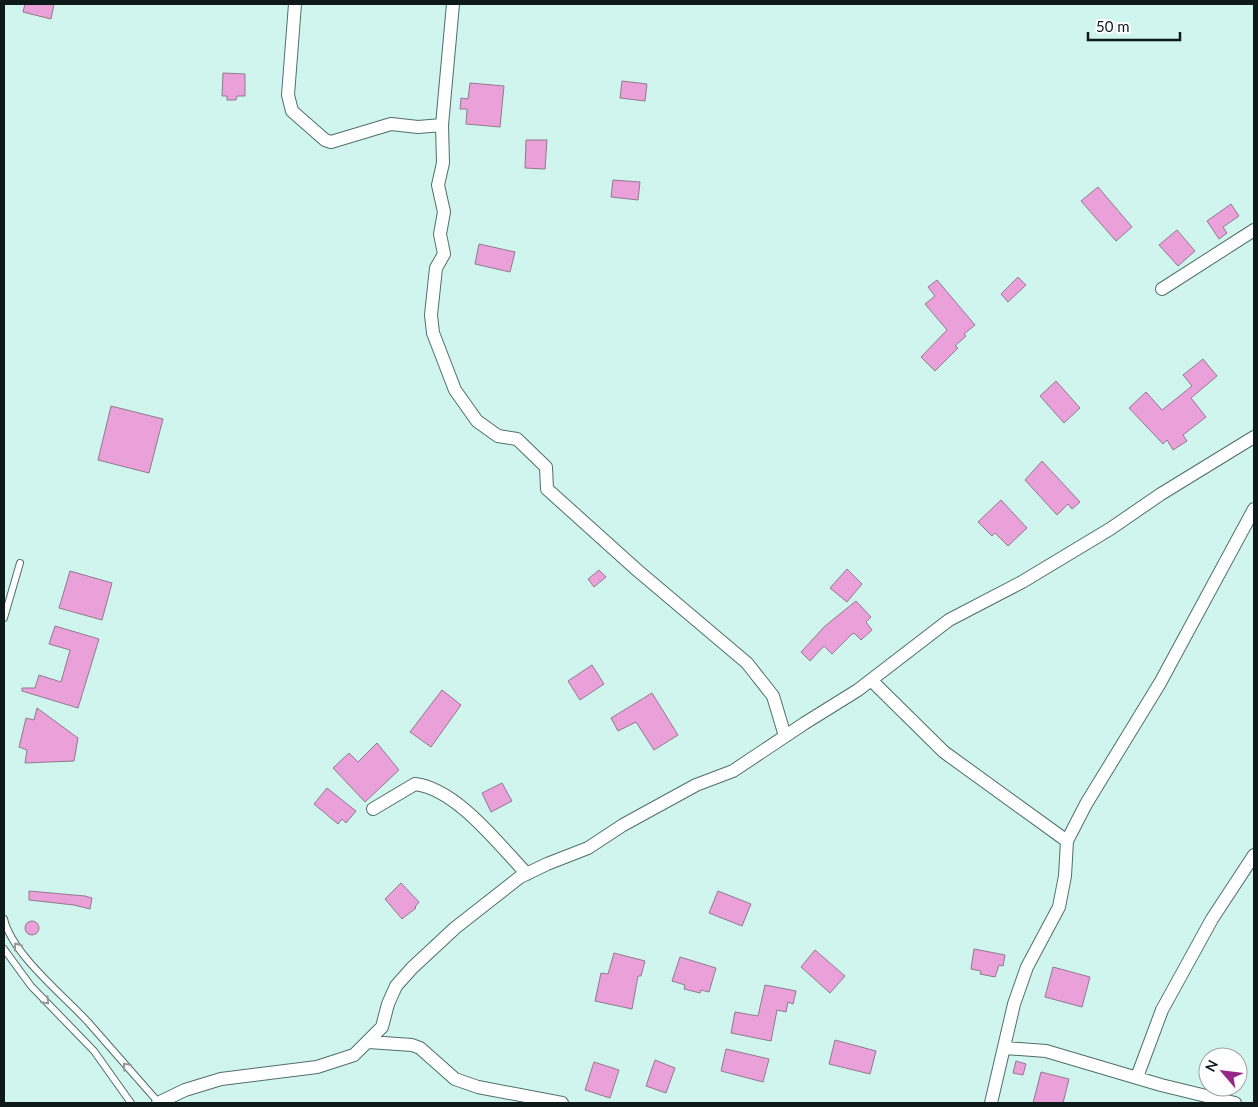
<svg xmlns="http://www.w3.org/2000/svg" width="1258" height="1107" font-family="Lato,sans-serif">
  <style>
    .building { fill: #eaa1da; stroke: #917a8c }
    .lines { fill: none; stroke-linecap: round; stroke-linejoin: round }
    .lane-casing { stroke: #4f6f6a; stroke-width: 8 }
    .street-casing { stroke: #4f6f6a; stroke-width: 14 }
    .lane { stroke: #fff; stroke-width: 6 }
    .street { stroke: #fff; stroke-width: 12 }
    .oneway { stroke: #939898 }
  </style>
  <rect width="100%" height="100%" fill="#d0f4ee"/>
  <path class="building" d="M25 4H54L51 19 23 12Z
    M223 73 245 74V96H237L236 100H227V96H222Z
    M622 81 647 84 645 101 620 98Z
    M470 83 504 86 500 127 466 124 467 109H460L461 98 468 99Z
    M526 140H547L545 169 525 168Z
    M613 180 640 182 638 200 611 197Z
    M1098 187 1132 227 1116 241 1081 201Z
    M1231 204 1239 216 1223 227 1227 233 1219 239 1207 221Z
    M1177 230 1195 251 1178 266 1159 245Z
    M479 244 515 252 510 272 475 264Z
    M1018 277 1026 285 1008 302 1001 294Z
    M937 280 975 325 964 334 966 336 955 346 958 348 935 371 921 357 947 330 925 304 935 296 928 287Z
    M1203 359 1217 376 1191 398 1206 417 1183 435 1187 441 1173 450 1167 440 1163 444 1129 408 1146 392 1162 410 1192 386 1183 375Z
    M1056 381 1080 408 1064 423 1040 396Z
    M111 406 163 419 149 473 98 460Z
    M1042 461 1080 502 1072 509 1068 504 1057 515 1025 480Z
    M1001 500 1027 528 1008 546 995 533 992 536 978 522Z
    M847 569 862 584 847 602 830 588Z
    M599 570 606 577 594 587 588 579Z
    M70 571 112 583 102 620 59 608Z
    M856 601 871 617 866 622 872 630 861 640 854 633 851 635 832 654 824 646 810 661 801 652 825 626Z
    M55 626 99 639 78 708 22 691V688H35L39 675 61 682 70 650 49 644Z
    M592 665 604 684 580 700 568 681Z
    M442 690 461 705 431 747 410 732Z
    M652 693 678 735 654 750 636 722 618 731 611 718Z
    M37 708 78 738 74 761 25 763 27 750 19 747 26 718 34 720Z
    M377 743 399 770 365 802 333 768 349 753 358 762Z
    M502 783 512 801 491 812 482 793Z
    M327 788 356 811 346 823 342 819 338 824 314 804Z
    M401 883 419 902 415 907 416 908 402 919 385 899Z
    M29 891 85 896 92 898 90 909 74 905 29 900Z
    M718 891 751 904 742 926 709 913Z
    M25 928a7 7 0 1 1 14 0a7 7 0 1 1-14 0Z
    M974 949 1005 955 1003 966 999 965 995 977 980 974 981 971 971 969Z
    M815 950 845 976 830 993 801 967Z
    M614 953 645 961 641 976H638L632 1009 595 1001 601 973 608 974Z
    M680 957 716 968 709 992 701 990 700 993 684 989 685 985 672 981Z
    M1053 967 1090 977 1082 1007 1045 997Z
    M765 985 796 991 793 1004 788 1002 786 1012 777 1010 771 1041 731 1033 735 1012 758 1016Z
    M835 1040 876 1051 870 1074 829 1064Z
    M726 1049 769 1059 763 1082 721 1071Z
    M655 1060 675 1068 666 1093 646 1086Z
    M1016 1061 1026 1064 1023 1075 1013 1073Z
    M594 1062 619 1070 610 1098 585 1090Z
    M1041 1072 1069 1079 1063 1103H1033Z"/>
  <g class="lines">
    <g class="lane-casing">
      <path id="lane" d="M4 618 20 563
        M4 919C12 954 63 995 88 1022 112 1049 135 1076 159 1103
        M4 949 31 986 94 1051 131 1103"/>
    </g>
    <g class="street-casing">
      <path id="street" d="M295 4 288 95 292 111 325 140 331 142 391 124 418 127 442 125
        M453 4 442 125 443 163 438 185 444 212 440 234 444 254 436 268 431 315 433 333 455 390 477 421 498 436 517 439 546 467 547 489 637 570 747 663 773 696 785 736
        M1162 289 1254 230
        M871 680 944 752 1067 841
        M373 809 415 784C457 789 499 845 527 874
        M369 1042 412 1045 420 1048 455 1079 478 1087 562 1103
        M1004 1048 1046 1051 1161 1085 1235 1103
        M1137 1077 1162 1010 1212 919 1254 855
        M158 1103 185 1090 221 1079 317 1067 354 1055 382 1027 388 1004 396 986 412 968 455 928 520 877 547 864 588 848 623 825 696 785 733 771 805 723 858 690 949 620 1022 582 1110 529 1161 494 1254 437
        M991 1103 1014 1004 1027 967 1059 907 1065 876 1067 841 1086 804 1160 683 1254 509"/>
    </g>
    <use href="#lane" class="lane"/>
    <use href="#street" class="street"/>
  </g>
  <defs><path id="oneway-chevron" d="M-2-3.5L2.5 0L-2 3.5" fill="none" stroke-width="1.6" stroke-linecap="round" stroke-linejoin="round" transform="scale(1.25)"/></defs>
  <g class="oneway">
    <use href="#oneway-chevron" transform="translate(17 946) rotate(-126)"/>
    <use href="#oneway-chevron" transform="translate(46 1001) rotate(46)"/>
    <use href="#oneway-chevron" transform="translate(126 1066) rotate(-131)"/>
  </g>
  <rect width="1258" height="1107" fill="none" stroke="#0e1a19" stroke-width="10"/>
  <g transform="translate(1223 1072) rotate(298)"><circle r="24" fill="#ffffff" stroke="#9fa3a3"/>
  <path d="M0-4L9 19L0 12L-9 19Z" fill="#972786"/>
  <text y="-8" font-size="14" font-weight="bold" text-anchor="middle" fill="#0e1a19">N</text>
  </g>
  <path d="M1088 32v8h92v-8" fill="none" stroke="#0e1a19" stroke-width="2.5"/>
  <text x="1096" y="32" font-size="15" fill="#0e1a19" stroke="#ffffff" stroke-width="4" paint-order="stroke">50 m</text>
</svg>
